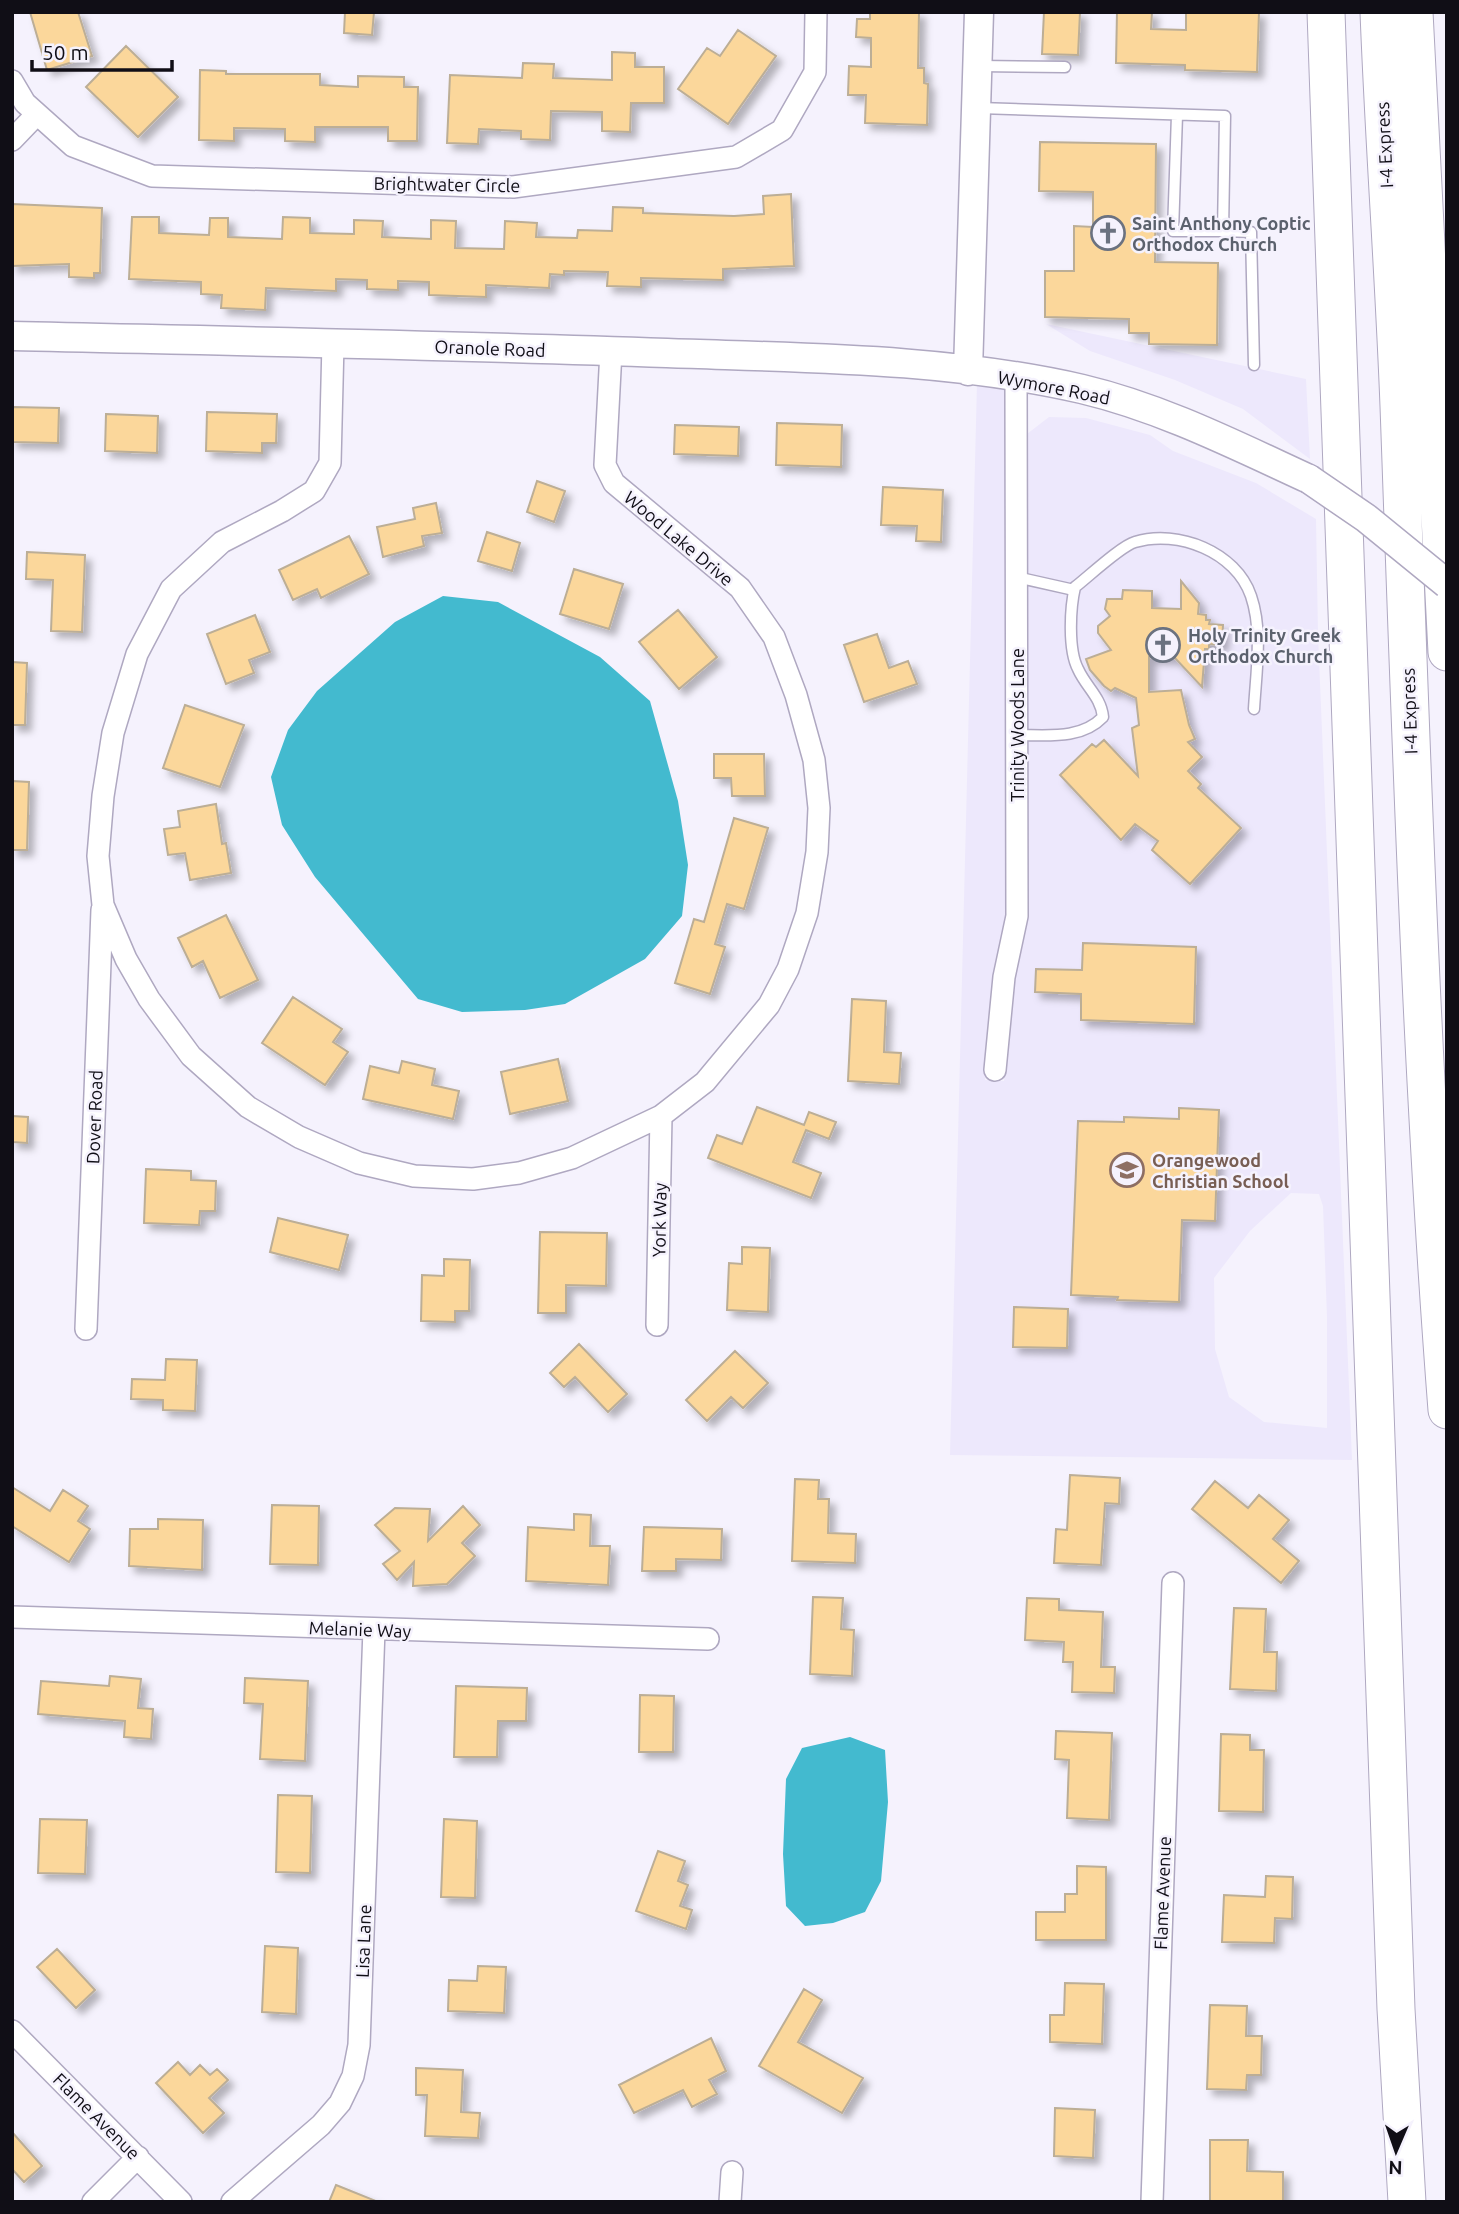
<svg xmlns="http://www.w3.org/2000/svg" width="1459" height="2214" font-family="Ubuntu,sans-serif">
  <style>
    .built { fill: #ede8fc; fill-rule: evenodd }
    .water { fill: #43bacf }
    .building { fill: #fbd79b; stroke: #bcae96; stroke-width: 2; filter: url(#shadow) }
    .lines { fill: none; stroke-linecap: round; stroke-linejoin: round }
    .lane-casing { stroke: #afa8c1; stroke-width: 13 }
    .street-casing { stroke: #afa8c1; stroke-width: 24 }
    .secondary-casing { stroke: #afa8c1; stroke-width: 31 }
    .highway-casing { stroke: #afa8c1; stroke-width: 39 }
    .lane { stroke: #fff; stroke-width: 10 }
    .street { stroke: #fff; stroke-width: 21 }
    .secondary { stroke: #fff; stroke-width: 28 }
    .highway { stroke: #fff; stroke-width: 37 }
    .secondary-bridge-casing { stroke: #afa8c1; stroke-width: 31; stroke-linecap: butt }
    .secondary-bridge { stroke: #fff; stroke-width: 28 }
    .labels { text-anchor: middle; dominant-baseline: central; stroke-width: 5; stroke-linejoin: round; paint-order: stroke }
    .street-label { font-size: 18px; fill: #100e16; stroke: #f5f2fd }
    .worship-label { font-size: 18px; font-weight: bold; fill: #5b616d; stroke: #f5f2fd; text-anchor: start }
    .education-label { font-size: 18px; font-weight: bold; fill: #785e54; stroke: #f5f2fd; text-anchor: start }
  </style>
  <defs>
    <filter id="shadow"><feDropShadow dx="6" dy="6" stdDeviation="3.5" flood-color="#0004"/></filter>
  </defs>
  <rect width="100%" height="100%" fill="#f5f2fd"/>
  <path class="built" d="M1046 324 1306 379 1310 459 1243 409 1175 380 1090 351Z
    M977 383 1007 387V914L994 976 985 1080 1004 1081 1013 979 1027 915V434L1049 417 1086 418 1150 435 1173 451 1256 483 1316 519 1318 634 1352 1460 950 1455ZM1291 1193 1319 1194 1323 1206 1327 1317V1428L1264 1422 1229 1397 1215 1349 1214 1278 1250 1231Z"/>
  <path class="water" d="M443 596 498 602 600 657 650 701 678 801 688 865 682 916 645 959 565 1004 525 1010 462 1012 418 999 315 877 282 825 271 777 288 730 317 691 395 622Z
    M850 1737 885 1750 888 1802 881 1881 865 1912 833 1923 805 1926 786 1906 783 1854 786 1779 802 1748Z"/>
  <path class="building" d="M30 12H78L92 56 47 70Z
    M345 12H374L372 35 344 33Z
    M870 12H919L918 68H924V83L928 84 927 125 865 123 866 95H848L849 66 871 67V38L856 37 857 19H870Z
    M1044 12H1080L1078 55 1042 54Z
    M1117 12H1152L1151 29 1186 30V12H1259L1257 72 1185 70V65L1116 63Z
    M738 30 776 56 728 124 678 89 707 48 720 56Z
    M126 46 178 97 138 137 86 87Z
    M612 52 635 53V67H664V103H631L630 132 602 131V112L551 111 550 140 521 139V131L479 129 478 144 447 143 450 75 522 78 523 63 554 64 553 78 612 80Z
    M200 70 226 71V74H320V85L358 87V76L404 77V87H418L417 141H388V127H315V142L285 141V129L234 128V141L199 140Z
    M1040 142 1156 144 1155 262 1218 263 1217 345 1149 344V333H1129V319L1045 317V271H1074V226L1093 227V192L1039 191Z
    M791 194 794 266 723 269V280L641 278V287L607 286 608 272 564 271V275L550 274 549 288 486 285V297L429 295V282L398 281V290L367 289V280L336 279V291L266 288 265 310 221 308 222 295 201 294V282L129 279 132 217H159V233L209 235 210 218H228V237L282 239 283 217 310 218V233L354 234V220L383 221 382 237 431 239V220L456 221 455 248 504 249 505 221 537 223 536 237 577 238 578 230 612 231 613 207 643 208V213L734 216 764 214 763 196Z
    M12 204 102 208 100 273H94V278L69 277V264L12 266Z
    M12 407 59 408 58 443 12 442Z
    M207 412 277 414 276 443H262V453L206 451Z
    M106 414 158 416 157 453 105 451Z
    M777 423 842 425 841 467 776 465Z
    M675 425 739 427 738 456 674 454Z
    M537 481 565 491 554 522 527 512Z
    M883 487 943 490 941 542 916 541 917 526 881 525Z
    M436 503 442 533 422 536 424 546 383 557 377 527 415 519 413 508Z
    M487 532 520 543 512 571 478 561Z
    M349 536 369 574 321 598 317 589 293 600 279 570Z
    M27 552 85 555 82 632 51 631 53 580 26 579Z
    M574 569 623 584 609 629 560 614Z
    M1181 581 1199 603 1198 614 1206 615V620H1210L1209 624 1223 625 1222 645 1209 644V649H1205L1202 687 1175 658 1149 657V692L1181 690 1189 725 1195 739 1188 742 1202 757 1188 771 1201 784 1198 788 1241 828 1190 884 1152 850 1158 841 1135 824 1121 840 1060 775 1092 744 1096 747 1104 740 1138 776 1132 728 1139 725 1136 698 1115 688 1111 691 1104 686 1090 670 1086 659 1111 650 1098 633V626L1110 616 1105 609 1107 599H1122L1123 590 1152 591V608L1181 609Z
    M678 610 717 657 679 689 639 642Z
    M255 615 270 652 249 660 254 673 226 684 207 634Z
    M877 634 889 668 908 661 917 684 864 702 844 645Z
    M12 662 27 663 25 725H12Z
    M185 705 244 725 220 787 163 768Z
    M714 754H764L765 796H732L731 778H714Z
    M12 781 29 782 27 850H12Z
    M216 804 222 844 226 843 231 873 190 880 185 853 168 855 164 829 180 827 178 811Z
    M734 818 768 828 744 909 727 904 715 944 725 947 710 994 675 983 694 919 704 922Z
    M226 915 258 980 220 998 203 961 192 967 178 938Z
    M1083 943 1196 947 1194 1024 1081 1020V994L1035 992 1036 969 1082 970Z
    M293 997 342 1029 333 1042 348 1052 325 1085 262 1043Z
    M852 999 886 1001 884 1052 901 1053 899 1084 848 1081Z
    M558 1059 568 1101 510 1114 501 1072Z
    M402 1061 435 1069 432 1085 459 1091 453 1119 363 1099 370 1066 399 1073Z
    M757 1107 804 1125 809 1112 836 1122 829 1139 806 1130 793 1162 821 1173 811 1198 708 1158 717 1135 742 1144Z
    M1179 1108 1219 1110 1215 1221 1182 1220 1179 1302 1117 1300 1118 1297 1071 1295 1078 1121 1124 1122V1117L1179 1119Z
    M12 1116 28 1117 27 1143 12 1142Z
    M146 1169 191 1171V1180L216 1181 215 1211H200L199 1225 144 1223Z
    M278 1218 348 1235 339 1270 270 1252Z
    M540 1232 607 1233 606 1286 566 1285V1313H538Z
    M742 1247 770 1248 768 1312 727 1310 729 1263 742 1264Z
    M444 1259 470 1260 469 1311H455V1322L421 1321 422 1275 444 1276Z
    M1014 1307 1068 1309 1067 1348 1013 1347Z
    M579 1344 627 1394 608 1412 575 1377 564 1387 550 1373Z
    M735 1351 768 1383 743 1408 731 1397 707 1421 686 1400Z
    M166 1359 197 1360 195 1411 163 1410V1400L131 1399 132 1379 165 1380Z
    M1070 1475 1120 1478 1119 1504 1105 1503 1101 1565 1054 1563 1056 1529 1067 1530Z
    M795 1479 819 1480 818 1499H829L828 1533 856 1534 855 1563 792 1561Z
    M1215 1481 1248 1508 1259 1495 1289 1520 1273 1539 1299 1561 1281 1583 1192 1509Z
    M12 1487 50 1511 63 1490 88 1506 78 1521 90 1529 69 1562 12 1526Z
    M272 1505 319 1506 318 1565 270 1564Z
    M463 1506 480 1525 462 1543 475 1556 447 1584 413 1586 414 1562 397 1580 383 1564 400 1551 375 1525 395 1508 430 1509 428 1541Z
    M574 1514 591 1515 590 1546H610L608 1585 526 1581 528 1527 574 1530Z
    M158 1519 203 1520 202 1570 129 1566 130 1529H158Z
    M644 1527 722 1529 721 1560 676 1559V1571H642Z
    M813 1597 843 1598 841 1629 854 1630 852 1676 810 1674Z
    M1027 1598 1059 1599V1610L1103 1612 1101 1667H1115L1114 1693 1072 1692 1073 1662H1063L1064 1642 1025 1640Z
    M1234 1608 1266 1609 1264 1652H1277L1276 1691 1230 1689Z
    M110 1676 141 1679 138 1708 153 1709 151 1739 124 1737 125 1721 38 1714 41 1681 109 1686Z
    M245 1678 308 1681 305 1761 260 1759 263 1704 244 1703Z
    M456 1686 527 1688 526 1721H498L497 1757H454Z
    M640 1695 674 1696 673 1752H639Z
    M1056 1731 1112 1733 1109 1820 1067 1818 1069 1760 1055 1759Z
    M1221 1734 1250 1735V1750H1264L1263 1812 1219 1811Z
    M278 1795 312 1796 310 1873 276 1872Z
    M40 1819 87 1820 85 1874 38 1873Z
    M444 1819 477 1821 475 1898 441 1897Z
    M658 1851 685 1861 678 1881 688 1885 680 1906 692 1910 686 1929 636 1911Z
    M1077 1866 1106 1867V1940H1036V1912H1065V1894H1077Z
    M1266 1876 1293 1877 1292 1919 1275 1918 1274 1943 1222 1942 1224 1895 1265 1897Z
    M265 1946 298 1948 296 2014 262 2012Z
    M57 1949 95 1990 76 2008 37 1967Z
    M478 1966 506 1967 504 2013 448 2011 449 1980 477 1981Z
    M1065 1983 1104 1984 1102 2044 1050 2042V2015H1064Z
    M804 1989 822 2000 798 2042 863 2078 842 2113 759 2066Z
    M1210 2005 1247 2006 1246 2036H1262L1261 2075H1247L1246 2090 1207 2089Z
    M711 2038 726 2071 709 2080 717 2094 692 2107 683 2090 634 2113 619 2085Z
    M178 2062 190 2075 200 2065 210 2075 217 2069 228 2080 209 2098 224 2113 203 2133 156 2083Z
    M416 2068 463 2070 461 2112 480 2113 478 2138 425 2136 427 2095H416Z
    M1055 2108 1095 2110 1093 2158 1054 2156Z
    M12 2132 42 2166 24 2182 12 2169Z
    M1210 2140H1248L1247 2171 1283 2172V2202H1210Z
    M336 2185 376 2201 375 2202H329Z"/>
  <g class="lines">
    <g class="lane-casing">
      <path id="lane" d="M980 66 1065 67
        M979 108 1225 116 1223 231 1251 232 1254 365
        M1177 115 1173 231H1223
        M1016 577 1074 590
        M1017 735C1047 735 1081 740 1103 717 1101 697 1086 687 1078 669 1068 650 1070 608 1075 587 1088 577 1121 546 1135 542 1178 529 1236 552 1251 596 1263 631 1256 673 1254 709"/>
    </g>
    <g class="street-casing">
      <path id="street" d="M12 81 25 103 73 146 152 176 513 187 736 157 782 130 815 72 816 12
        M12 140 37 114
        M333 343 330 463 314 491 282 511 222 542 171 589 137 654 113 733 103 796 98 856 103 905 126 959 149 999 191 1056 248 1107 299 1137 359 1163 414 1176 473 1179 519 1173 572 1158 661 1116 705 1082 769 1005 788 969 807 913 817 852 819 808 814 760 796 695 774 637 740 588 614 483 605 465 611 351
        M995 1070 1004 977 1017 916 1016 377
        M657 1325 661 1116
        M86 1329 102 910
        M12 1617 708 1639
        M12 2031 181 2202
        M93 2202 138 2157
        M232 2202 321 2125 340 2103 353 2076 359 2045 374 1629
        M730 2202 732 2172
        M1152 2202 1173 1583"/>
    </g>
    <g class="secondary-casing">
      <path id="secondary" d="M12 336C231 341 449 345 667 353 805 358 947 358 1082 389 1162 408 1235 445 1309 479
        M968 371 979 12"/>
    </g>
    <g class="highway-casing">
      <path id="highway" d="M1326 12 1396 2009 1407 2202
        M1379 12C1384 143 1394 274 1399 406 1411 740 1421 1075 1447 1410
        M1414 12 1447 652"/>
    </g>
    <use href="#lane" class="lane"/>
    <use href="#street" class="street"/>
    <use href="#secondary" class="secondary"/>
    <use href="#highway" class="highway"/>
    <g class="secondary-bridge-casing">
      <path id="secondary-bridge" d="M1309 479 1366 518 1447 584"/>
    </g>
    <use href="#secondary-bridge" class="secondary-bridge"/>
  </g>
  <defs>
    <g id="church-ring" transform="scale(1.75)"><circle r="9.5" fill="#f5f2fd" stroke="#6b7280" stroke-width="1.5"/><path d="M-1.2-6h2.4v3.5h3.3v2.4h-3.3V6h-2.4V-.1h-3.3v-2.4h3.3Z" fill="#6b7280"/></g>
    <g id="school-ring" transform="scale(1.75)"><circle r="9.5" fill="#f5f2fd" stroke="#8d6e63" stroke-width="1.5"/><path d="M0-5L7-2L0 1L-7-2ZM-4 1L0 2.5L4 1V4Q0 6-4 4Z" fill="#8d6e63"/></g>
  </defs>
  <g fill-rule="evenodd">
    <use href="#church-ring" x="1108" y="233"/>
    <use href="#church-ring" x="1163" y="645"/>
    <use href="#school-ring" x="1127" y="1170"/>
  </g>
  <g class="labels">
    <g class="street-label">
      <text transform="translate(1384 145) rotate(-93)">I-4 Express</text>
      <text transform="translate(447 184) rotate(1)">Brightwater Circle</text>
      <text transform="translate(490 348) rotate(2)">Oranole Road</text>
      <text transform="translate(1054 387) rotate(11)">Wymore Road</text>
      <text transform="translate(679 538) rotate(40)">Wood Lake Drive</text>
      <text transform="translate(1409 711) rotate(-92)">I-4 Express</text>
      <text transform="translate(1017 725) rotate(-90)">Trinity Woods Lane</text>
      <text transform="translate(94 1117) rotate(-88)">Dover Road</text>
      <text transform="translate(659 1220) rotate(-89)">York Way</text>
      <text transform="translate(360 1629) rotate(2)">Melanie Way</text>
      <text transform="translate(1162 1893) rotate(-88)">Flame Avenue</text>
      <text transform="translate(363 1941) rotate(-88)">Lisa Lane</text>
      <text transform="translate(97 2116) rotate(45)">Flame Avenue</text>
    </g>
    <g class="worship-label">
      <text x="1132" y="223">Saint Anthony Coptic<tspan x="1132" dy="21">Orthodox Church</tspan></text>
      <text x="1188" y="635">Holy Trinity Greek<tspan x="1188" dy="21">Orthodox Church</tspan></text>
    </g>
    <g class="education-label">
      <text x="1152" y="1160">Orangewood<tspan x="1152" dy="21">Christian School</tspan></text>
    </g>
  </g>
  <rect width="1459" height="2214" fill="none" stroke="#100e16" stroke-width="28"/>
  <g transform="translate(1396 2151) rotate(182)" stroke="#f5f2fd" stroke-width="5" paint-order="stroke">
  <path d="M0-5L12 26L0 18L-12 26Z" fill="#100e16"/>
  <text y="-10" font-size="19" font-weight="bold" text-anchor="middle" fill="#100e16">N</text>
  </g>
  <path d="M32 60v10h140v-10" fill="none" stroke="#100e16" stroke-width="3.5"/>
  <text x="42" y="60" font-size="21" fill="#100e16" stroke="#f5f2fd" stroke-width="5" paint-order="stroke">50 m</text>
</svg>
